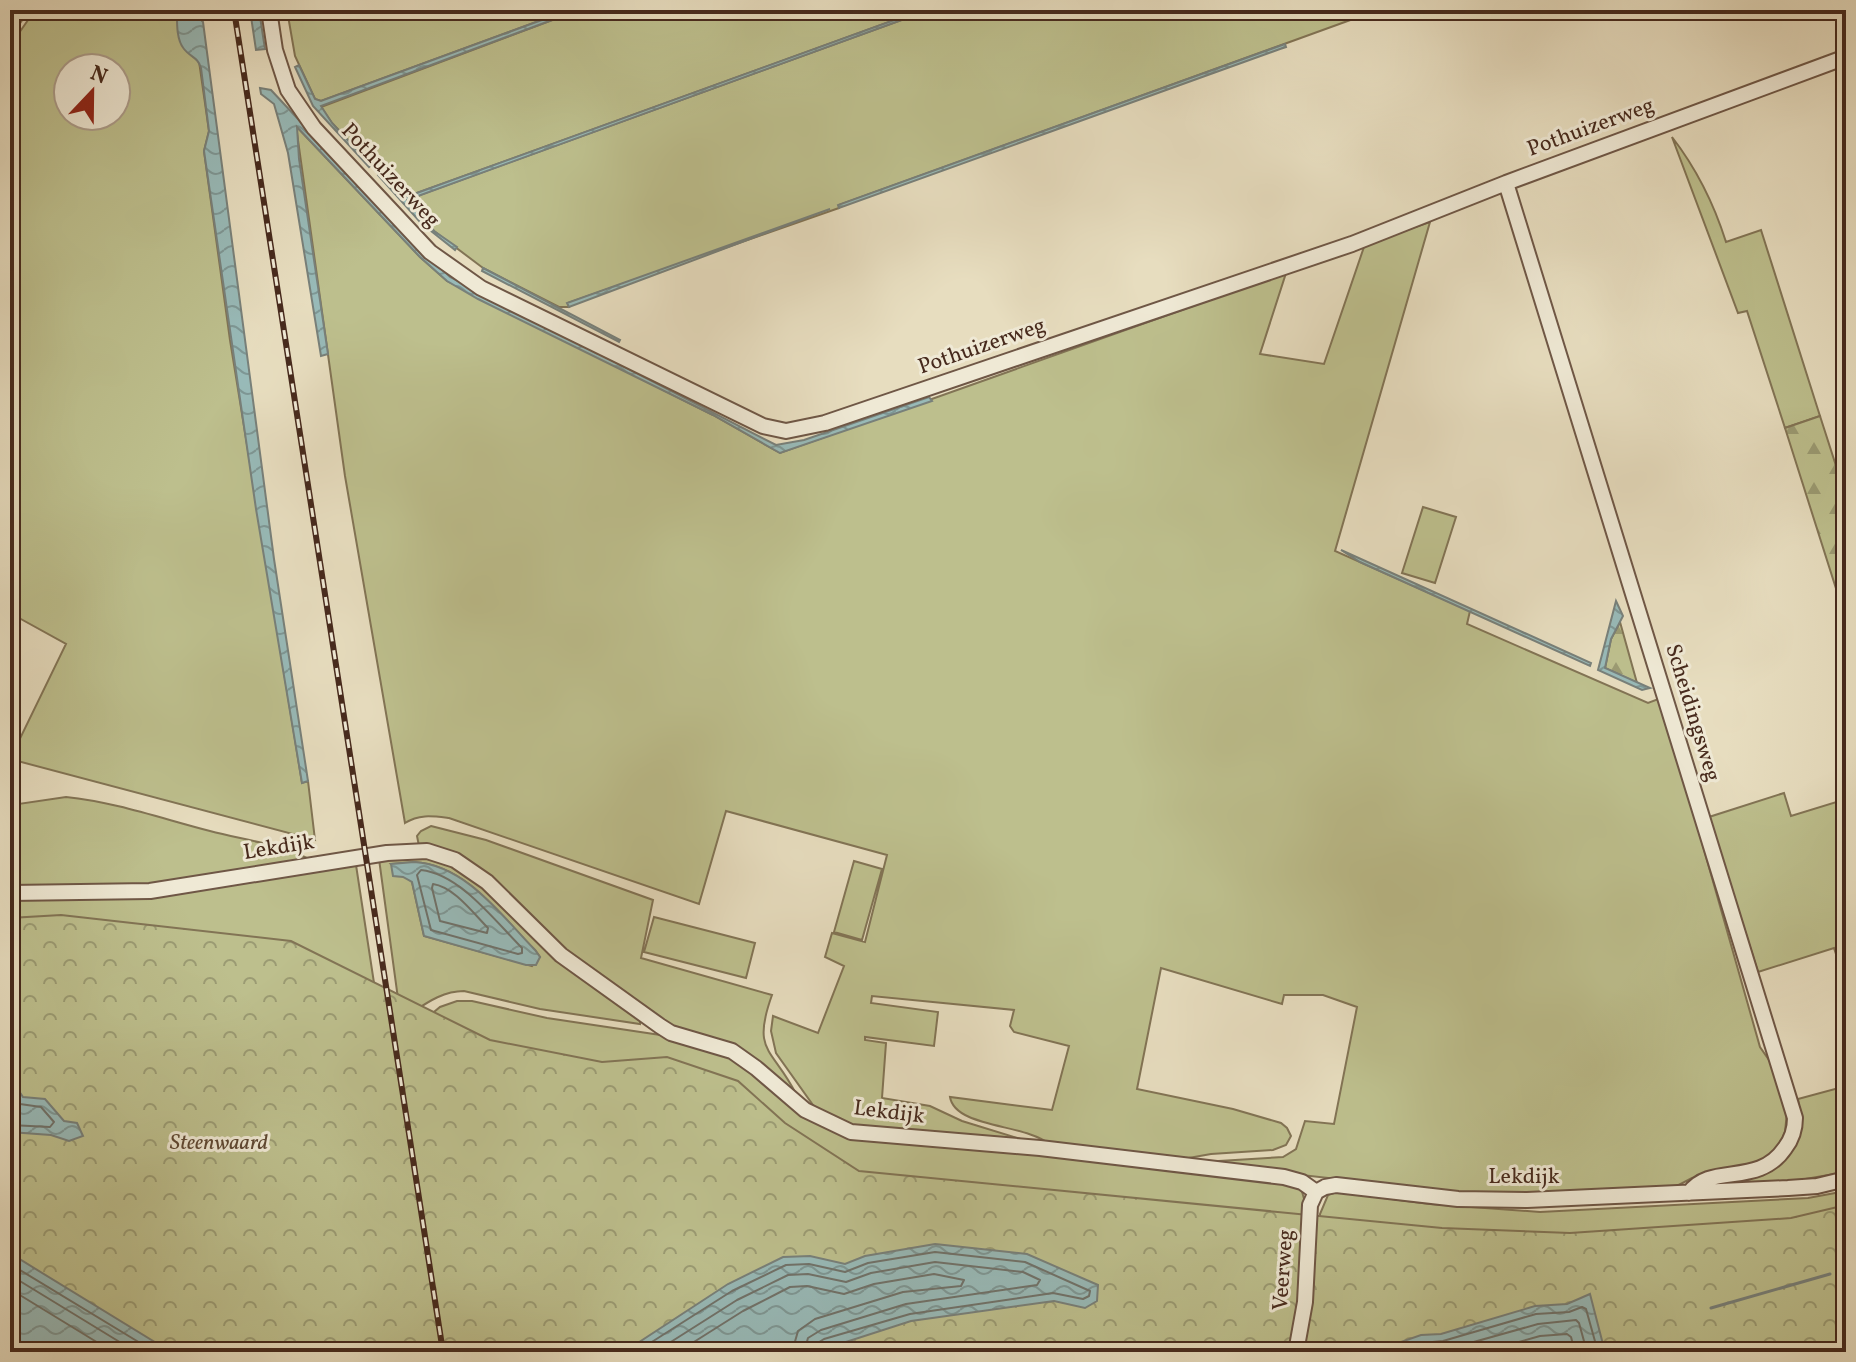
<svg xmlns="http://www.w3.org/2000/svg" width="1856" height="1362" font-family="Vollkorn,serif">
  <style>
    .green { fill: #bdbf8d; stroke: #827455; stroke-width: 2; fill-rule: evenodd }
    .forest { fill: url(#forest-firs); stroke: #827455; stroke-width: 2 }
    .park { fill: url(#park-crowns); stroke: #827455; stroke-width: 2 }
    .water { fill: url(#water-waves); stroke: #78807a; stroke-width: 2 }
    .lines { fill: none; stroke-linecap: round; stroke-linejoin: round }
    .shore { stroke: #70726a; stroke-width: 2 }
    .stream { stroke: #78807a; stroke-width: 3 }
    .minor-casing { stroke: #6f5746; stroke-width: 18 }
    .minor { stroke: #efe9d5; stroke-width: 14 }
    .rail-casing { stroke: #472a1d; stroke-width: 6 }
    .rail { stroke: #efe9d5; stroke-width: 3; stroke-dasharray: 9; stroke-linecap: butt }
    .labels { text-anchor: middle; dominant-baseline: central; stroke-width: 6; stroke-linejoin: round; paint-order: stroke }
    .street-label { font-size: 22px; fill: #472a1d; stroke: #efe9d5 }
    .park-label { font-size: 22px; font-style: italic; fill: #5f4833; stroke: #efe9d5 }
  </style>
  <defs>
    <pattern id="forest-firs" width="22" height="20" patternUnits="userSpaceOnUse" patternTransform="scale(2)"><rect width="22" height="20" fill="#bdbf8d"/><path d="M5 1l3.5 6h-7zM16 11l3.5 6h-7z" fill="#9b9b73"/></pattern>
    <pattern id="park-crowns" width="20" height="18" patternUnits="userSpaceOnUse" patternTransform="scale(2)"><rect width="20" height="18" fill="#bdbf8d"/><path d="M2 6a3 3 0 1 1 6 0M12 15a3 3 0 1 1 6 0" fill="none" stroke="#9b9b73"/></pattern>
    <pattern id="water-waves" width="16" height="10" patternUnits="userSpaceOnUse" patternTransform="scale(2)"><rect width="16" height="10" fill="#98bab8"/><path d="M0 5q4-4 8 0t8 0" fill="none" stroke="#7e9795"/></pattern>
  </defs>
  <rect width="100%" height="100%" fill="#e7ddbf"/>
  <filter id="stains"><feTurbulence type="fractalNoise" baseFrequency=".0025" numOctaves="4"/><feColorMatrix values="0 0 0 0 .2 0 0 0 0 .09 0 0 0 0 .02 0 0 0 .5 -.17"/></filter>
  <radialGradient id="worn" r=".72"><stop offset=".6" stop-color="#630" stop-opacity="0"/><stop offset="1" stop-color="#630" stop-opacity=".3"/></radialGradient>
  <path class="green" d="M10 10H29L10 38Z
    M35 10H177C178 33 179 48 199 61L209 131 204 151 230 340 302 783 308 781 315 840 10 759 66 644 10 613V46ZM68 68H116V116H68Z
    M287 10H569L321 101 315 99 295 56Z
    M579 10H922L403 198 332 123 321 107Z
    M929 10H1378L839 205V208L568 303 569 307H559L483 268 434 231 406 200Z
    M296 126 420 257 447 281 713 415 780 453 1286 273 1260 354 1324 364 1365 244 1430 222 1335 551 1470 611 1467 624 1648 703 1661 698 1760 1047 1778 1073 1787 1112 1785 1132 1778 1149 1759 1164 1692 1178 1671 1189 1472 1194 1213 1165 1219 1161 1283 1157 1296 1149 1305 1121 1334 1124 1357 1007 1323 995H1284L1282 1004 1161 968 1137 1089 1233 1109 1281 1123 1287 1128 1291 1136 1286 1145 1273 1150 1211 1154 1183 1159 1049 1144C1026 1124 955 1128 950 1097L1052 1110 1069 1046 1014 1032 1010 1026 1014 1010 872 996 871 1003 938 1012 934 1046 865 1037V1040L886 1043 882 1098 930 1106 962 1121 1027 1141 859 1128 823 1114 813 1105 776 1053 771 1031 773 1016 818 1033 844 966 825 957 832 933 865 942 887 855 726 811 699 904 449 818C432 816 419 814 405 823L345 476Z
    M1672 137C1696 168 1714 204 1726 242L1761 230 1820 416 1785 428 1747 311 1738 313Z
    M1423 507 1456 517 1435 583 1402 573Z
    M1784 793 1791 816 1846 799V985L1834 948 1758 972 1709 817Z
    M66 797C115 802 163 819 210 831 244 840 280 844 311 860L150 886 10 888V842L15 841 18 804Z
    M431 826 486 840 653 900 641 958 772 995C751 1053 773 1048 796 1094L738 1049 710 1037 675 1029 583 967 489 878 419 846 417 836 421 831Z
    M414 854 454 863 640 1019V1024L540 1009 464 991C441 991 424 1005 405 1017L402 1028 379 859ZM414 862C466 865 500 915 535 950L540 957 532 966 424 936 412 882 391 864Z
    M854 861 882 869 862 940 834 932Z
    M356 865 385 1055 10 925V899Z
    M654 917 755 943 746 978 644 952Z
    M457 1001H472L547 1018 667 1036 730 1056 867 1140 1014 1152 1293 1184 1301 1188 1306 1206 1290 1352 428 1017 440 1007Z
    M1846 1086V1172L1788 1182 1704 1187 1776 1165 1800 1113 1798 1099Z
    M1846 1191V1352H1307L1317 1292 1320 1214 1328 1195 1337 1192 1430 1204 1540 1212 1808 1198Z"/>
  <path class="forest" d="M1820 416 1846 497V620L1785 428Z
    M1620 622 1637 683 1605 668 1611 639Z"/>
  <path class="park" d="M61 915 291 941 490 1040 602 1062 667 1057 738 1081 785 1123 859 1171 1442 1228 1570 1233 1791 1218 1846 1205V1352H10V918Z"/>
  <path class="water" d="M177 10H192L203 22 274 559 308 781 302 783 256 509 204 151 209 131 201 68C198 57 190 57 184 49 176 39 177 22 177 10Z
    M250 10H259L265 49 256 50Z
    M569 10H579L321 106 332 123 371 165 369 167 313 106 295 67 299 65 315 99 321 101Z
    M922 10H929L407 200 434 231 457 247 455 250 421 223 378 175 379 173 403 198Z
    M1285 44 1286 47 1280 49 839 208 838 205Z
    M260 88 271 90 405 234 450 277 776 445 804 440 929 397 932 401 780 453 713 415 478 299 447 281 420 257 297 127 299 159 328 354 321 356 288 153 274 104 261 94Z
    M830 209 569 307 567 303Z
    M483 268 620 340 619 342 482 271Z
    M1341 550 1591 663 1590 666 1360 562Z
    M1616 601 1623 616 1611 639 1605 668 1650 688 1642 690 1598 670Z
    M414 862C466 865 501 915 535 950L540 957 536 965H526L424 936 412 882 403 877 393 876 391 864Z
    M10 1078H17V1088L23 1097 45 1099 64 1121 77 1123 83 1136 69 1141 51 1135 10 1132Z
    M935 1244 1027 1254 1098 1285 1097 1301 1085 1308 1054 1301 911 1321 815 1352H624L728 1284 783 1257 810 1256 845 1264 865 1256Z
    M10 1256 21 1260 171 1352H10Z
    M1590 1294 1605 1352H1394L1398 1343 1421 1335 1441 1334 1535 1306 1567 1304Z"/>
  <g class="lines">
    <path class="shore" d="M421 870C460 874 495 921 522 948V953L518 954 431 930 417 875Z
      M433 884C454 887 473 913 488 928L487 933 440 921 432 888Z
      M10 1093 20 1104 41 1107 54 1122 50 1127 10 1125
      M10 1264 155 1352
      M10 1275 136 1352
      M10 1289 113 1352
      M636 1352 732 1291 786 1265 809 1264 845 1272 868 1263 935 1252 1025 1262 1090 1291 1089 1296 1083 1299 1053 1293 910 1314 824 1339 816 1344 814 1352
      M655 1352 737 1300 788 1275 808 1274 846 1282 871 1273 935 1262 1023 1272 1040 1280 1037 1285 906 1304 821 1330 808 1338 804 1352
      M678 1352 743 1311 790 1287 807 1286 844 1294 874 1284 934 1274 964 1280 961 1286 903 1292 815 1319 798 1331 792 1352
      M1403 1352 1422 1343 1443 1341 1536 1314 1569 1312 1582 1307 1586 1309 1598 1352
      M1438 1352 1538 1324 1576 1320 1579 1323 1587 1352
      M1483 1352 1540 1336 1567 1334 1571 1337 1575 1352"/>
    <path class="stream" d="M1846 1251V1253
      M1711 1308 1830 1274"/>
    <g class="minor-casing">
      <path id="minor" d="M269 10 275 50 288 90 314 128 430 252 481 288 763 426 786 431 825 423 1352 244 1506 183 1846 57
        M1506 183 1795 1118C1795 1130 1792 1139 1785 1148 1758 1188 1711 1162 1689 1193
        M10 893 150 891 387 853 427 851 455 860 487 882 561 955 660 1026 671 1033 732 1051 756 1068 805 1110 851 1132 1040 1148 1284 1177 1302 1182 1316 1192
        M1316 1192 1325 1187 1336 1185 1458 1199 1527 1200 1788 1188 1817 1186 1846 1179
        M1296 1352 1305 1302 1310 1205 1316 1192"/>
    </g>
    <use href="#minor" class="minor"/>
    <g class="rail-casing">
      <path id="rail" d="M234 10 443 1352"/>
    </g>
    <use href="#rail" class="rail"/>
  </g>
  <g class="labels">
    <g class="street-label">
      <text transform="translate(1591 128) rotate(-20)">Pothuizerweg</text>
      <text transform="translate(390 176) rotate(47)">Pothuizerweg</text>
      <text transform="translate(982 347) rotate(-19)">Pothuizerweg</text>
      <text transform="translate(1692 713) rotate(73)">Scheidingsweg</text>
      <text transform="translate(279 848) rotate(-9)">Lekdijk</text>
      <text transform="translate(889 1113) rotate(7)">Lekdijk</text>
      <text x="1524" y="1177">Lekdijk</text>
      <text transform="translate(1284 1270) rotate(-86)">Veerweg</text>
    </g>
    <g class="park-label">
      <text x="219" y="1143">Steenwaard</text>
    </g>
  </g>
  <rect width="1856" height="1362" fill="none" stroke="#e7ddbf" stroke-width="40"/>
  <rect x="12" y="12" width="1832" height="1338" fill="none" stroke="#472a1d" stroke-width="4"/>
  <rect x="20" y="20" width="1816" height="1322" fill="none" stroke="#472a1d" stroke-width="2"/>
  <g transform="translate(92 92) rotate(22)"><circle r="38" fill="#efe9d5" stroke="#ac9d8b" stroke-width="2"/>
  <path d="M0-6L14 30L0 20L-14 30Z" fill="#8f2418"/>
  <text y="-12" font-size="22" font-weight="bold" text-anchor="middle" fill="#472a1d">N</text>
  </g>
  <rect width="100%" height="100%" filter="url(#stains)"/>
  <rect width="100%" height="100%" fill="url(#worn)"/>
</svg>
